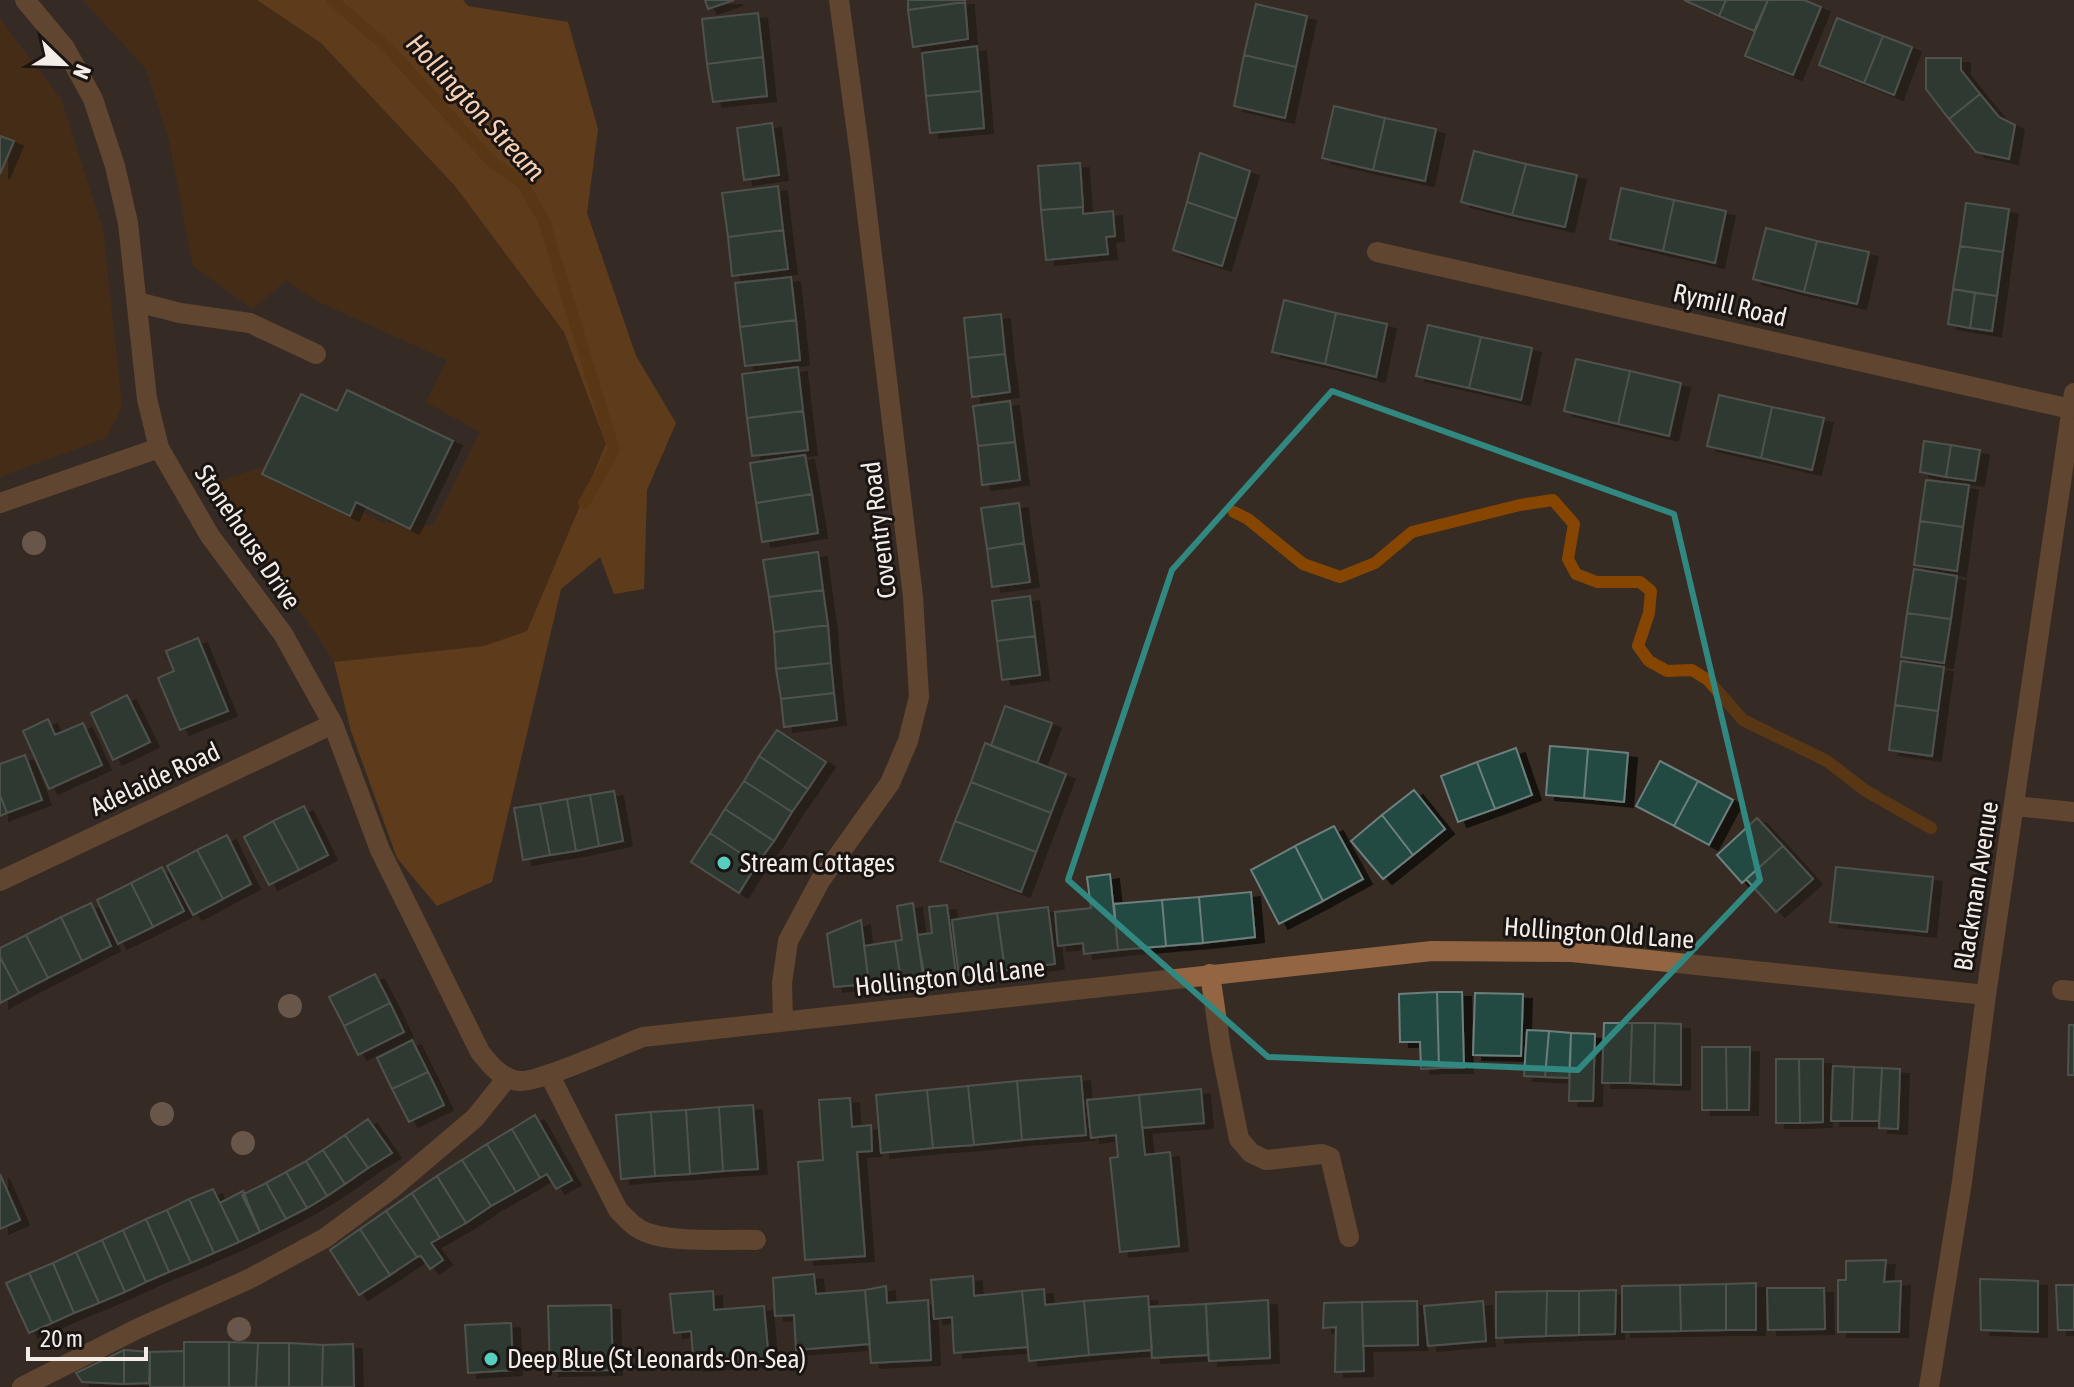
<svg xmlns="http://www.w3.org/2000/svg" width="2074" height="1387" font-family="'Asap Condensed',sans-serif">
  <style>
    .green { fill: #582e06 }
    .forest { fill: #8f4f10 }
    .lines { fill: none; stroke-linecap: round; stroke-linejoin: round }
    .stream { stroke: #864601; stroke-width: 12 }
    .building { fill: #214843; stroke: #6d7f7c; stroke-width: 2; filter: url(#shadow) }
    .minor { stroke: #936542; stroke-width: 20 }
    .tree { fill: #a38976 }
    .marked { fill: none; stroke: #318880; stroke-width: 6; stroke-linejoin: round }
    .poi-dot { fill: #58cec1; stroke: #1a1512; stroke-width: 3 }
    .labels { text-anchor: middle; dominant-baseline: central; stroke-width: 6; stroke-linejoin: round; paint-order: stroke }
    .street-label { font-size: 26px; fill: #f3ece7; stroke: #1a1512 }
    .poi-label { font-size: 26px; fill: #f3ece7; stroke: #1a1512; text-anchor: start }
    .water-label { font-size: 28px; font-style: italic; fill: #f6d0b5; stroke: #1a1512 }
  </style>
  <defs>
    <filter id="shadow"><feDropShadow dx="9" dy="5" stdDeviation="0" flood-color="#0009"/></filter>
  </defs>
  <rect width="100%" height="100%" fill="#362c24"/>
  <path class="green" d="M83 0H257L321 43 455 186 564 332 606 445 527 631 484 646 334 662 316 633 240 532 214 483 266 466 381 522 433 526 480 432 426 402 447 360 315 300 286 280 253 309 193 266 169 140 146 69Z
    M0 19 61 99 103 230 122 407 106 438 0 477Z"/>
  <path class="forest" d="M257 0H463L468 6 568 22 598 129 587 213 636 356 676 423 647 490 644 589 614 594 600 557 561 589 492 882 437 906 397 858 351 731 334 662 484 646 527 631 606 444 564 332 455 186 321 43Z"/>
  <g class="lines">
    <path class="stream" d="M332 0 387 47 490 160 523 184 544 221 614 450 584 503
      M1234 512 1248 519 1303 564 1340 577 1375 563 1412 532 1520 505 1553 500 1574 524 1568 559 1576 574 1597 582H1640L1651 591 1649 613 1638 646 1649 661 1667 671 1692 670 1708 680 1743 720 1827 761 1866 791 1931 828"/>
  </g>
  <path class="building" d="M705 0H734L708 9Z
    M908 0H965V2L908 10Z
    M1684 0H1726L1719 16Z
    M1726 0H1768L1754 31 1719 16Z
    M1768 0H1804L1821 7 1793 75 1745 56Z
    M965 2 968 39 913 47 908 10Z
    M1256 4 1307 16 1296 67 1244 55Z
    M758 13 763 57 707 64 702 19Z
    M1837 18 1883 36 1864 83 1819 65Z
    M1883 36 1912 47 1894 95 1864 83Z
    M977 46 981 91 926 96 922 53Z
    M1244 55 1296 67 1285 118 1234 106Z
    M763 57 767 96 713 102 707 64Z
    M1926 58H1961V70L1980 94 1949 119 1926 89Z
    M981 91 984 128 930 133 926 96Z
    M1980 94 1999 117 2015 125 2009 159 1976 152 1949 119Z
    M1334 106 1385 118 1373 170 1322 158Z
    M1385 118 1436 129 1425 181 1373 170Z
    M772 123 779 175 744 180 737 128Z
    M0 136 14 141 0 174Z
    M1474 151 1526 164 1512 215 1461 202Z
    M1200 153 1250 171 1236 219 1187 202Z
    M1080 163 1083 207 1041 210 1038 166Z
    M1526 164 1577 175 1565 227 1512 215Z
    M778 186 783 230 728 237 722 193Z
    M1621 188 1674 200 1663 251 1610 239Z
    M1674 200 1726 211 1715 263 1663 251Z
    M1187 202 1236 219 1222 266 1173 250Z
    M1966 203 2009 209 2003 252 1960 246Z
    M1083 207V214L1113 211 1115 236 1106 237 1108 254 1046 260 1041 210Z
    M1766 228 1817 241 1804 292 1753 279Z
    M783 230 788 269 732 276 728 237Z
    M1817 241 1869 252 1857 304 1804 292Z
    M1960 246 2003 252 1997 296 1953 289Z
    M791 277 796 320 740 327 735 283Z
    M1953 289 1975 293 1970 328 1948 324Z
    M1975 293 1997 296 1992 331 1970 328Z
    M1284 300 1336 313 1325 364 1272 352Z
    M1336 313 1387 324 1376 377 1325 364Z
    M1001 314 1005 354 968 358 964 318Z
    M796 320 800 360 745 366 740 327Z
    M1428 325 1481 337 1469 388 1416 376Z
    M1481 337 1532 348 1521 400 1469 388Z
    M1005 354 1010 392 972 397 968 358Z
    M1576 359 1630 371 1618 424 1564 411Z
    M798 367 803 411 747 418 742 374Z
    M1630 371 1681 383 1669 436 1618 424Z
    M347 390 453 441 410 529 356 502 350 516 262 474 301 394 337 411Z
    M1719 395 1772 407 1761 458 1707 446Z
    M1010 401 1015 442 978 446 973 406Z
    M1772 407 1824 418 1812 470 1761 458Z
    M803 411 808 450 752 456 747 418Z
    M1924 441 1951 445 1946 477 1920 472Z
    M1015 442 1020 480 982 485 978 446Z
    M1951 445 1980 450 1975 481 1946 477Z
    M805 455 812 494 756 503 750 463Z
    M1926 480 1969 485 1963 527 1920 521Z
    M812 494 818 533 762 542 756 503Z
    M1019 503 1024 543 987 549 981 508Z
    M1920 521 1963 527 1957 571 1914 565Z
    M1024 543 1030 582 992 587 987 549Z
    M818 552 823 590 769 597 763 560Z
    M1914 569 1957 576 1951 619 1907 613Z
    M823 590 828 625 774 632 769 597Z
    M1030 596 1035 636 997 641 992 601Z
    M1907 613 1951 619 1944 663 1901 657Z
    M828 625 831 663 776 669 774 632Z
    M1035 636 1040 675 1002 680 997 641Z
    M198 638 228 711 180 730 158 678 174 671 166 651Z
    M1901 661 1944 667 1938 711 1895 705Z
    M831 663 834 693 781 699 776 669Z
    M834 693 837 720 784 727 781 699Z
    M127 695 150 742 113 760 91 713Z
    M1895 705 1938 711 1932 756 1889 750Z
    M1005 706 1052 723 1037 763 991 746Z
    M48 719 55 735 83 723 102 765 49 789 23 731Z
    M777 730 826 762 808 789 759 756Z
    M985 743 1066 774 1051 813 971 782Z
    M1550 746 1588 749 1584 798 1546 795Z
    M1516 748 1532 795 1495 809 1477 762Z
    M1588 749 1628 753 1624 802 1584 798Z
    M25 755 42 800 7 813 0 795V764Z
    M759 756 808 789 792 812 744 781Z
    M1660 761 1698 781 1674 826 1636 806Z
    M1477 762 1495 809 1458 822 1441 776Z
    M744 781 792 812 774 841 725 809Z
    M1698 781 1733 800 1709 845 1674 826Z
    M971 782 1051 813 1036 852 955 821Z
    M1414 790 1445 829 1413 855 1382 815Z
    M614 791 623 841 599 846 590 795Z
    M0 795 7 813 0 816Z
    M590 795 599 846 576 851 567 799Z
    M567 799 576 851 550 855 540 804Z
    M540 804 550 855 523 860 514 808Z
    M304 806 328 855 299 870 273 821Z
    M725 809 774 841 757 864 710 833Z
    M1382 815 1413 855 1383 879 1351 841Z
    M1757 818 1783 846 1742 883 1717 855Z
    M273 821 299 870 269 885 244 837Z
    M955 821 1036 852 1021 892 940 861Z
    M1334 826 1363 879 1323 901 1295 846Z
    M710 833 757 864 739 893 691 862Z
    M227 835 251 884 223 899 197 850Z
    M1295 846 1323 901 1279 924 1251 870Z
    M1783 846 1813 879 1776 912 1746 879Z
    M197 850 223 899 193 915 167 866Z
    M162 867 184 911 153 927 131 883Z
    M1836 867 1933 877 1927 932 1830 922Z
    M1110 874 1118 950 1084 954 1083 943 1058 946 1055 912 1091 908 1087 877Z
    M131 883 153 927 118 944 97 900Z
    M1251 892 1255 937 1203 943 1199 897Z
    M1199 897 1203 943 1166 946 1162 900Z
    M1162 900 1166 946 1118 950 1114 904Z
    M91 903 111 946 82 961 61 917Z
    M913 903 923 976 901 980 895 941 902 940 897 906Z
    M947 905 956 975 925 979 917 935 932 933 929 907Z
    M1048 907 1055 964 1005 970 997 913Z
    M997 913 1005 970 959 976 952 920Z
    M61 917 82 961 48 978 26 935Z
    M861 920 869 984 834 987 827 934Z
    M26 935 48 978 19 993 0 957V948Z
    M895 941 901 980 869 984 864 946Z
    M0 957 19 993 0 1003Z
    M375 974 390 1003 344 1026 329 997Z
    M1437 992H1462L1464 1068H1439Z
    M1437 992 1439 1068 1421 1069 1420 1042H1400L1399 994Z
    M1475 993 1523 994 1521 1056 1473 1055Z
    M390 1003 404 1032 358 1055 344 1026Z
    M1604 1023H1632L1630 1083H1602Z
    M1632 1023H1655L1654 1084 1630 1083Z
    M1655 1023 1681 1024V1085L1654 1084Z
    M2069 1025H2074V1075H2068Z
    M1527 1030 1549 1031 1545 1077 1524 1076Z
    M1549 1031 1571 1033 1569 1078 1545 1077Z
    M1571 1033 1595 1034 1593 1101H1569Z
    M412 1040 428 1072 392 1089 377 1058Z
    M1702 1047H1726L1727 1110H1702Z
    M1726 1047H1750L1749 1110H1727Z
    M1776 1059H1799L1800 1123H1776Z
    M1799 1059H1823V1122L1800 1123Z
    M1833 1066 1854 1067 1852 1121H1831Z
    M1854 1067 1882 1068 1879 1121H1852Z
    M1882 1068 1900 1069 1898 1129 1879 1128Z
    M428 1072 444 1105 409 1122 392 1089Z
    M1081 1076 1086 1135 1022 1140 1017 1081Z
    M1017 1081 1022 1140 974 1145 968 1086Z
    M968 1086 974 1145 933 1148 927 1090Z
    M1201 1089 1204 1123 1142 1128 1139 1095Z
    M927 1090 933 1148 881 1153 876 1095Z
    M1139 1095 1145 1155 1170 1152 1179 1246 1120 1252 1110 1158 1118 1157 1116 1135 1091 1138 1087 1100Z
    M850 1098 852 1127 871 1125 872 1151 857 1152 865 1256 805 1260 798 1162 823 1160 819 1100Z
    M753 1105 758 1169 723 1171 719 1107Z
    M719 1107 723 1171 690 1174 686 1110Z
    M686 1110 690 1174 655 1176 651 1112Z
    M651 1112 655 1176 621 1179 616 1115Z
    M535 1115 572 1180 556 1189 547 1174 540 1178 512 1129Z
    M368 1119 392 1153 368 1168 345 1135Z
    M512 1129 540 1178 516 1192 487 1144Z
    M345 1135 368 1168 345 1184 323 1150Z
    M487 1144 516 1192 491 1206 462 1160Z
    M323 1150 345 1184 327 1196 306 1161Z
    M462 1160 491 1206 466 1223 437 1176Z
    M306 1161 327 1196 307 1208 286 1172Z
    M286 1172 307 1208 286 1219 266 1183Z
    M0 1174 20 1220 0 1229Z
    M437 1176 466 1223 440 1238 412 1193Z
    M266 1183 286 1219 260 1232 242 1195Z
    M213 1189 239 1242 214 1253 189 1199Z
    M243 1191 260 1232 239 1242 220 1203Z
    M412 1193 440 1238 431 1243 443 1260 430 1269 421 1256 417 1257 386 1211Z
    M189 1199 214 1253 191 1263 167 1210Z
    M167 1210 191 1263 169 1272 146 1219Z
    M386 1211 417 1257 390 1275 360 1229Z
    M146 1219 169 1272 146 1282 123 1230Z
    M360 1229 390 1275 359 1295 330 1250Z
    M123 1230 146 1282 125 1292 102 1240Z
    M102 1240 125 1292 99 1303 76 1252Z
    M76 1252 99 1303 74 1313 53 1263Z
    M1886 1260 1884 1282 1901 1281 1899 1332H1838V1280H1846V1261Z
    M53 1263 74 1313 52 1323 29 1273Z
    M29 1273 52 1323 29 1333 6 1283Z
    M814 1274 816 1294 865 1290 870 1344 796 1350 794 1315 775 1316 773 1278Z
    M973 1276 974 1296 1022 1291 1028 1347 954 1353 952 1317 934 1319 931 1280Z
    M1980 1279 2038 1281V1332L1981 1330Z
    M1756 1283V1330H1726V1284Z
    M1726 1284V1330L1681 1331 1680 1285Z
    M1680 1285 1681 1331 1622 1332V1286Z
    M2056 1285H2074V1330H2058Z
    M886 1286 887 1303 928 1300 931 1360 871 1363 865 1290Z
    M1767 1288H1824L1825 1329 1768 1330Z
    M1044 1289 1045 1305 1084 1301 1089 1355 1029 1361 1022 1291Z
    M1616 1290 1615 1334 1579 1335V1291Z
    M713 1291 714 1310 764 1306 769 1361 694 1366 691 1331 674 1333 670 1294Z
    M1547 1291H1579V1335L1546 1336Z
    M1547 1291 1546 1336 1496 1338V1292Z
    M1148 1296 1152 1350 1089 1355 1084 1301Z
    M1268 1300 1270 1358 1209 1361 1206 1304Z
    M1417 1301 1418 1345 1363 1346 1362 1302Z
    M1483 1301 1486 1341 1428 1346 1424 1306Z
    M1362 1302 1364 1371 1335 1372 1336 1327 1323 1328 1324 1303Z
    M1206 1304 1208 1355 1152 1358 1149 1307Z
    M611 1305 613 1370 550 1371 548 1306Z
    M511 1323 513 1370 468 1373 465 1325Z
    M184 1342H229V1387H184Z
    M229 1342 258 1343 256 1387H229Z
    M258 1343H289V1387H256Z
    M289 1343 323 1345 322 1387H289Z
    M353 1344 354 1387H322L323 1345Z
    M124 1350 150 1352 149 1383 124 1384Z
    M124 1350V1384L82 1382 76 1373Z
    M184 1351V1387H150V1352Z"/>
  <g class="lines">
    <path class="minor" d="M25 0 65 48 93 99 115 166 128 223 147 399 159 448 210 536 283 634 333 724 380 850 480 1052C490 1065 502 1079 519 1081 539 1083 619 1046 643 1037L1432 951 1572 952 1986 995
      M1377 252 2071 409
      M137 302 180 313 250 323 316 354
      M0 503 159 448
      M2015 806 2074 812
      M0 881 333 724
      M1210 974 1221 1049 1239 1139 1251 1153 1266 1160 1322 1154 1330 1157 1349 1237
      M2062 990 2074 991
      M783 1021 782 983 788 941 820 881 890 783 908 741 919 697 913 597 860 155 839 0
      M549 1074 618 1210C627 1219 635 1229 648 1233 675 1243 726 1239 756 1240
      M22 1387 139 1328 249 1279 325 1238 390 1190 475 1118 507 1078
      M1929 1387 1962 1182 1986 995 2074 393"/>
  </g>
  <g class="tree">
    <circle cx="34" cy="543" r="12"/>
    <circle cx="290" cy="1006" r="12"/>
    <circle cx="162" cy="1114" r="12"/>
    <circle cx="243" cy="1143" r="12"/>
    <circle cx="239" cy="1329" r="12"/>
  </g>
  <path d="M0 0H2074V1387H0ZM1332 391 1674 514 1760 880 1578 1070 1268 1057 1068 880 1172 570Z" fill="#362c24" fill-opacity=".55" fill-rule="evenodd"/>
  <path class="marked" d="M1332 391 1674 514 1760 880 1578 1070 1268 1057 1068 880 1172 570Z"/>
  <g class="poi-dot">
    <circle cx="724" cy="863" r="8"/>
    <circle cx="491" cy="1359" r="8"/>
  </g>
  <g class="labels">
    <g class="street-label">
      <text transform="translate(1730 305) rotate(13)">Rymill Road</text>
      <text transform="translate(879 530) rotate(-97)">Coventry Road</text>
      <text transform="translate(248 537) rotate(56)">Stonehouse Drive</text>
      <text transform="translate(155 779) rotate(-25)">Adelaide Road</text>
      <text transform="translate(1976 886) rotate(-81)">Blackman Avenue</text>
      <text transform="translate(1599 933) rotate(4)">Hollington Old Lane</text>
      <text transform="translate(950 977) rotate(-6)">Hollington Old Lane</text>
    </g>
    <g class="poi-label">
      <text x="740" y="863">Stream Cottages</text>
      <text x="507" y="1359">Deep Blue (St Leonards-On-Sea)</text>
    </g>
    <g class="water-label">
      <text transform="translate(476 107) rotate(47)">Hollington Stream</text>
    </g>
  </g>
  <g transform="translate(64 64) rotate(113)" stroke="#1a1512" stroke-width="6" paint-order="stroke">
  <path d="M0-6L14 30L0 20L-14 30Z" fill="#f3ece7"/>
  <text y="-12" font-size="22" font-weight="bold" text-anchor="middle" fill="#f3ece7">N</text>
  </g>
  <path d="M28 1347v12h118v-12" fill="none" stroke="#f3ece7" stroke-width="4"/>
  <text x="40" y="1347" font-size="24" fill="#f3ece7" stroke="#1a1512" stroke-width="6" paint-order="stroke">20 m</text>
</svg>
